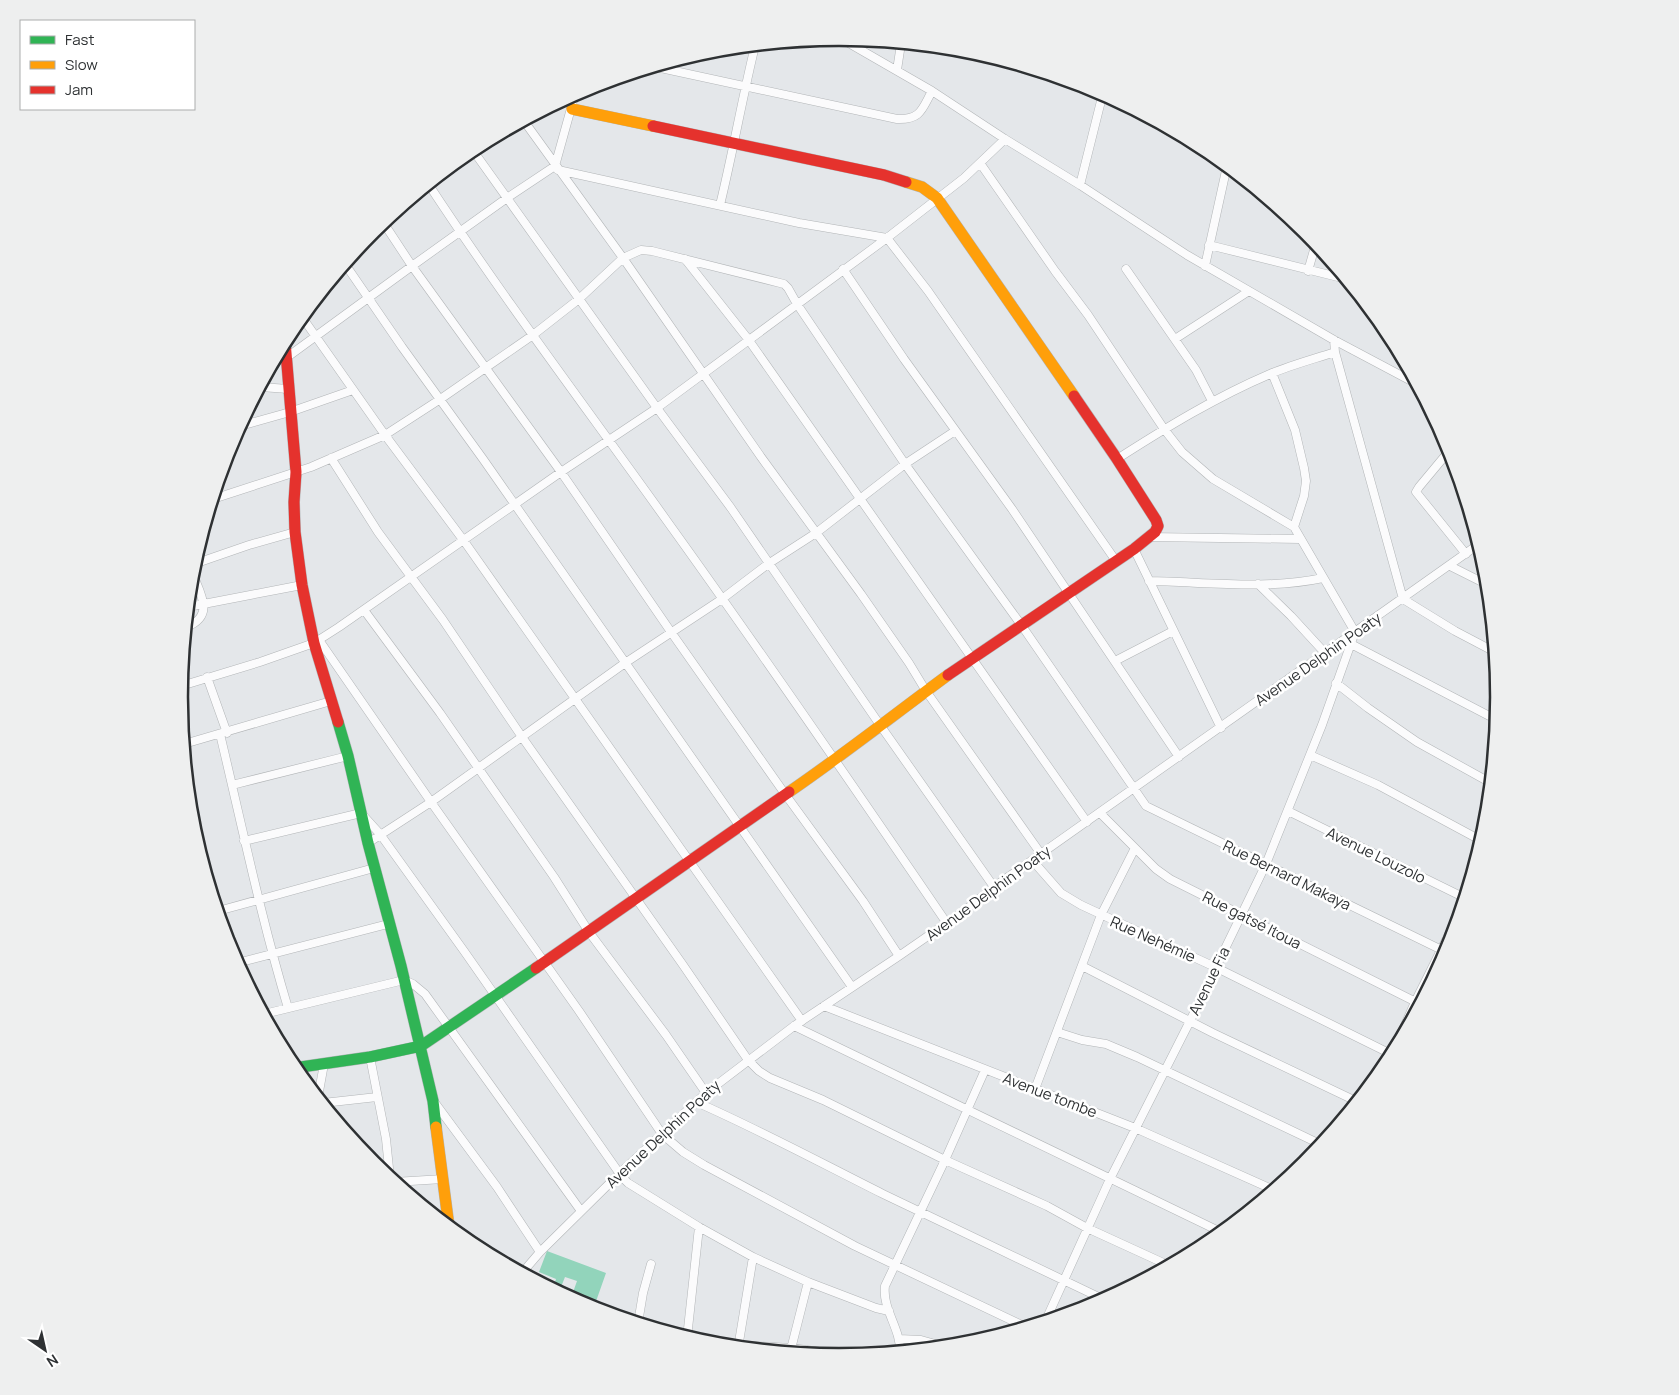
<svg xmlns="http://www.w3.org/2000/svg" width="1679" height="1395" font-family="Manrope,sans-serif">
  <style>
    .forest { fill: #92d4bb }
    .lines { fill: none; stroke-linecap: round; stroke-linejoin: round }
    .street-casing { stroke: #b2b5b7; stroke-width: 9 }
    .fast-casing { stroke: #b2b5b7; stroke-width: 12 }
    .slow-casing { stroke: #b2b5b7; stroke-width: 12 }
    .jam-casing { stroke: #b2b5b7; stroke-width: 12 }
    .street { stroke: #fbfbfc; stroke-width: 8 }
    .fast { stroke: #30b455; stroke-width: 11 }
    .slow { stroke: #ff9f0a; stroke-width: 11 }
    .jam { stroke: #e5322d; stroke-width: 11 }
    .labels { text-anchor: middle; dominant-baseline: central; stroke-width: 5; stroke-linejoin: round; paint-order: stroke }
    .street-label { font-size: 15px; fill: #2e3133; stroke: #fff }
    .rim { fill: none; stroke: #2e3133; stroke-width: 2.5 }
  </style>
  <rect width="100%" height="100%" fill="#e4e7ea"/>
  <path class="forest" d="M547 1251 606 1273 594 1307 597 1308 571 1298 577 1281 565 1277 559 1292 553 1289 556 1279 539 1272Z"/>
  <g class="lines">
    <g class="street-casing">
      <path id="street" d="M840 38 932 91 1005 139 1080 185 1187 255 1334 340 1417 384
        M656 67 897 119C921 120 922 109 932 91
        M897 70 901 44
        M524 121 623 258 761 457 861 594 909 663 926 691 1041 854
        M472 149 657 408 731 508 880 725 994 887
        M980 163 1055 271 1088 315 1164 429 1182 452 1213 479 1294 527 1355 632 1322 725 1266 864 1190 1021 1110 1179 1045 1322
        M558 170 799 223 887 238 928 291 1116 561
        M429 185C504 299 587 409 667 521 762 653 854 787 946 922
        M1080 185 1103 93
        M720 205C733 152 742 99 755 46
        M383 222 412 266 561 472 671 632 785 794 863 901 899 956
        M1209 245 1346 279
        M685 259 748 339 1087 822
        M345 264 402 347 483 459 852 987
        M1205 266 1227 166
        M843 269 904 359 1012 509 1179 757
        M1126 269 1196 370 1212 401
        M1308 271 1316 243
        M302 317 385 435 464 541 802 1021
        M1175 339 1249 291
        M1334 340 1335 352 1403 599 1455 631 1495 652
        M286 358 412 266 507 198 555 166 575 94
        M1272 373 1295 430 1304 468 1306 481 1304 496 1294 527
        M261 387 288 389
        M240 426 290 412 353 390
        M1449 451 1419 487 1416 492 1466 554
        M331 458 378 532 443 620 522 737 683 965 748 1060 759 1071 770 1078 823 1100 945 1160 1047 1206 1087 1228 1170 1266
        M1117 459C1167 427 1216 397 1270 374 1291 365 1314 359 1335 352
        M213 499 311 467 385 435 439 400 533 335 579 299 623 258 641 250 652 251 784 284 788 288 797 304 905 464 1022 626 1146 806 1448 953
        M1149 537 1300 539
        M1134 549 1221 728
        M194 564 249 545 295 532
        M1450 566 1488 585
        M1149 581C1206 582 1267 590 1323 578
        M1258 584 1291 616 1325 653
        M188 607 302 585
        M364 610 440 713 554 877 589 932 666 1035 706 1093
        M186 627C216 616 200 593 192 572
        M319 640 431 802 579 1011 662 1134 683 1152 704 1165 855 1246 1026 1327
        M1351 644 1497 720
        M1115 661 1173 631
        M207 677 227 733
        M1336 683 1368 708 1417 742 1491 783
        M181 686 260 662 314 643 339 627 561 472 657 408 887 238 964 178 1005 139
        M220 734C242 826 261 918 288 1008
        M184 744 331 701
        M1310 755 1378 785 1482 841
        M232 785 348 756
        M190 806 200 851
        M1288 811 1465 898
        M1100 813 1156 869 1170 879 1420 1004
        M244 841 361 813 380 834 464 951 622 1177 628 1183 699 1227 753 1257 808 1282 876 1308 889 1311
        M368 843 431 802 625 663 722 599 768 564 816 533 905 464 955 431
        M1032 860 1061 893 1081 905 1215 967 1393 1055
        M218 911 374 868
        M237 963 388 924
        M1082 966 1213 1033 1358 1102
        M824 1006 1135 1128 1274 1190
        M264 1014 404 980 413 984 425 994 581 1211
        M794 1026 1223 1233
        M1057 1032 1082 1040 1106 1044 1137 1057 1322 1145
        M370 1057 386 1139 390 1178
        M1387 1066 1415 1002 1461 910
        M1035 1089 1101 915 1135 848
        M318 1097 324 1064
        M696 1102C760 1130 821 1163 883 1194 957 1230 1031 1264 1105 1300
        M323 1103 377 1097
        M435 1103 497 1187 540 1252
        M394 1182 443 1179
        M522 1273 540 1252 620 1173 706 1093 794 1026 899 956 964 911 994 887 1479 544
        M638 1323 643 1293 651 1264
        M687 1338 699 1227
        M899 1339 921 1340 946 1347
        M694 1340 739 1345 791 1348 855 1356
        M738 1348 753 1257
        M900 1352C901 1329 882 1309 885 1286L945 1160 985 1070
        M790 1353 808 1282"/>
    </g>
    <g class="fast-casing">
      <path id="fast" d="M338 722 348 756 368 843 401 966 433 1101 436 1127
        M294 1068 370 1057 421 1046 536 968"/>
    </g>
    <g class="slow-casing">
      <path id="slow" d="M572 109 653 126
        M906 182 922 187 937 198 1074 396
        M789 792C843 755 895 714 948 675
        M436 1127 449 1227"/>
    </g>
    <g class="jam-casing">
      <path id="jam" d="M653 126 884 175 906 182
        M285 341 296 472 294 502 295 532 302 585 314 643 338 722
        M948 675 1134 549 1155 532 1158 526 1156 520 1117 459 1074 396
        M536 968 789 792"/>
    </g>
    <use href="#street" class="street"/>
    <use href="#fast" class="fast"/>
    <use href="#slow" class="slow"/>
    <use href="#jam" class="jam"/>
  </g>
  <g class="labels">
    <g class="street-label">
      <text transform="translate(1318 659) rotate(-35)">Avenue Delphin Poaty</text>
      <text transform="translate(1376 855) rotate(26)">Avenue Louzolo</text>
      <text transform="translate(1287 875) rotate(26)">Rue Bernard Makaya</text>
      <text transform="translate(988 893) rotate(-36)">Avenue Delphin Poaty</text>
      <text transform="translate(1252 920) rotate(27)">Rue gatsé Itoua</text>
      <text transform="translate(1153 939) rotate(24)">Rue Nehémie</text>
      <text transform="translate(1209 981) rotate(-64)">Avenue Fia</text>
      <text transform="translate(1050 1095) rotate(21)">Avenue tombe</text>
      <text transform="translate(663 1134) rotate(-43)">Avenue Delphin Poaty</text>
    </g>
  </g>
  <path d="M0 0H1679V1395H0ZM188 697a651 651 0 1 1 1302 0a651 651 0 1 1-1302 0Z" fill="#eeefef" fill-rule="evenodd"/>
  <path class="rim" d="M188 697a651 651 0 1 1 1302 0a651 651 0 1 1-1302 0Z"/>
  <rect x="20" y="20" width="175" height="90" fill="#ffffff" stroke="#abadad"/>
  <rect x="30" y="36" width="25" height="8" fill="#30b455" stroke="#abadad"/>
  <text x="65" y="45" font-size="15" fill="#2e3133">Fast</text>
  <rect x="30" y="61" width="25" height="8" fill="#ff9f0a" stroke="#abadad"/>
  <text x="65" y="70" font-size="15" fill="#2e3133">Slow</text>
  <rect x="30" y="86" width="25" height="8" fill="#e5322d" stroke="#abadad"/>
  <text x="65" y="95" font-size="15" fill="#2e3133">Jam</text>
  <g transform="translate(45 1350) rotate(146)" stroke="#ffffff" stroke-width="4" paint-order="stroke">
  <path d="M0-4L9 19L0 12L-9 19Z" fill="#2e3133"/>
  <text y="-8" font-size="14" font-weight="bold" text-anchor="middle" fill="#2e3133">N</text>
  </g>
</svg>
